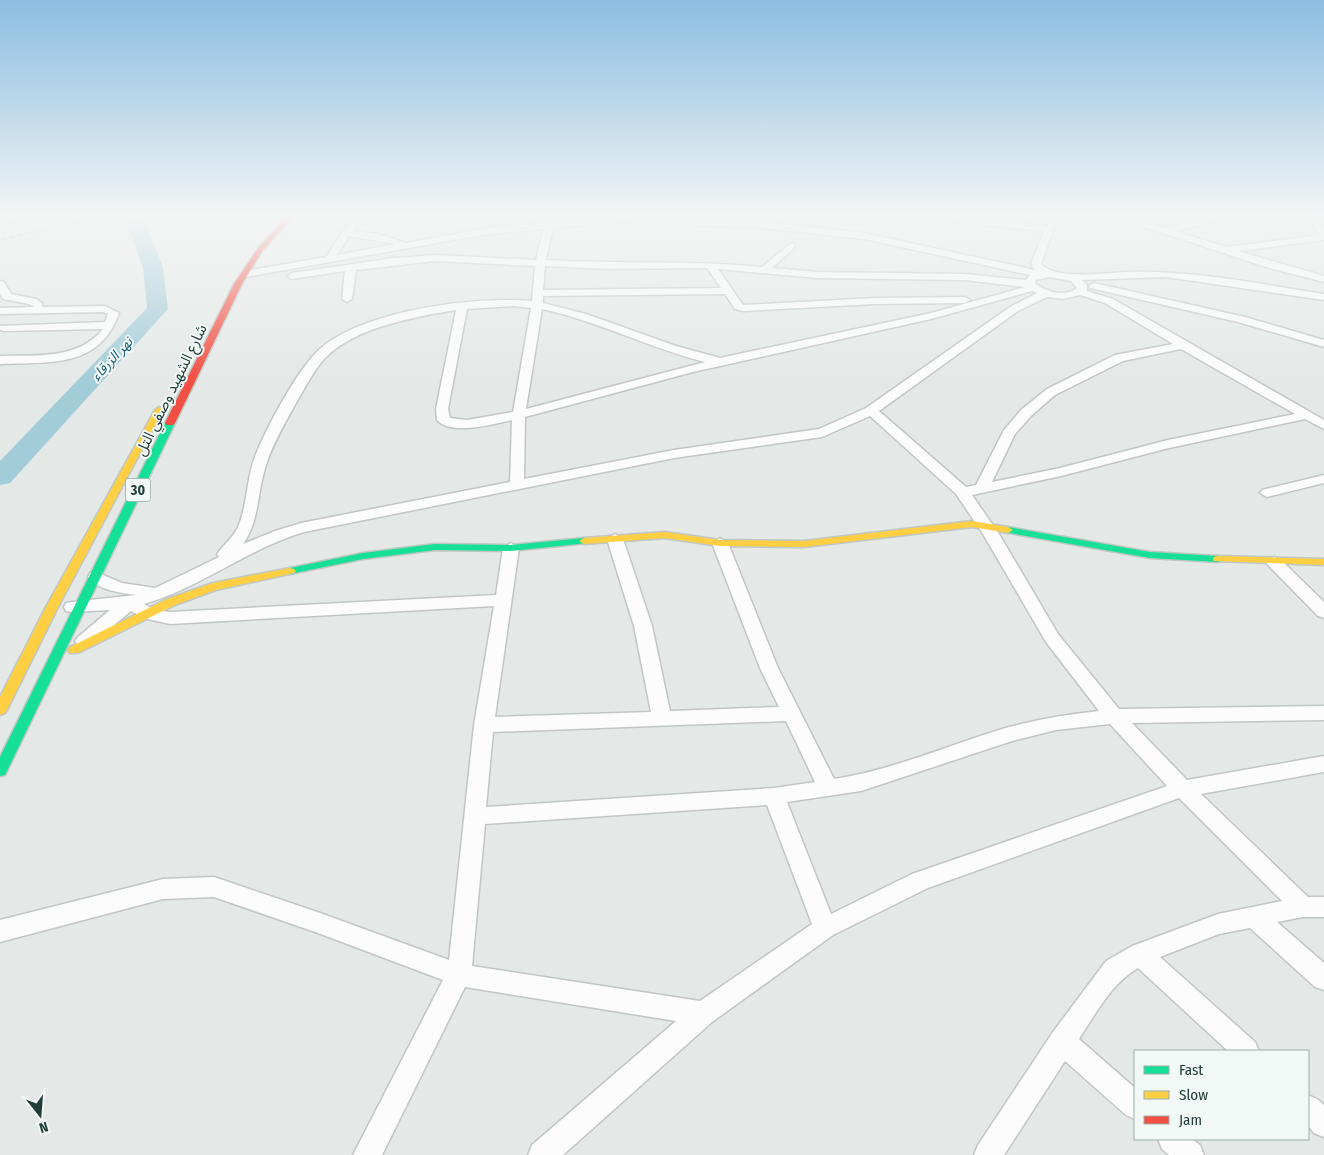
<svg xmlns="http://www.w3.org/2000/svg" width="1324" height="1155" font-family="'Fira Sans Condensed','Noto Sans Arabic',sans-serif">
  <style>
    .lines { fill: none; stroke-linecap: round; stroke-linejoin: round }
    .river { fill: #a3ccd9; fill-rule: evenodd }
    .street-casing { stroke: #c1c6c4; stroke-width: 3 }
    .fast-casing { stroke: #bfc7c5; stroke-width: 3 }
    .slow-casing { stroke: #bfc7c5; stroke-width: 3 }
    .jam-casing { stroke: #bfc7c5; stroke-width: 3 }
    .street { fill: #fbfcfb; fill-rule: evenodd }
    .fast { fill: #16e098; fill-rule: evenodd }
    .slow { fill: #ffcf43; fill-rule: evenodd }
    .jam { fill: #f24e42; fill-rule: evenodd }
    .rail { stroke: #c6cac9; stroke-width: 2.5; stroke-dasharray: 6 3; stroke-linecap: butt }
    .labels { text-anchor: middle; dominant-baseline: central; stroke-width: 4; stroke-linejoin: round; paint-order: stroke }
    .far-water-label { font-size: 14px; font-style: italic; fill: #19607b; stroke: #f1f8f6 }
    .shield { fill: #f1f8f6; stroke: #5f7572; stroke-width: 1 }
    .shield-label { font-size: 14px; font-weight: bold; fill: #213d39 }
    .street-label { font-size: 15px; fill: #213d39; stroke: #f1f8f6 }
  </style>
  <rect width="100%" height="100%" fill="#e4e9e7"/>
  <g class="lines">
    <path class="river" d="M125 218H143L163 267 168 309 10 483 0 485V461L147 308 143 267Z"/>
    <g class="street-casing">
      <path id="street" d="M6 218H21L0 226V220Z
        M352 218H361L353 231 378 234 406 243 488 228 600 218 764 222 864 233 1035 270 1031 264 1044 231 945 221 941 218H974L1047 226 1053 218H1062L1053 230 1041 264C1055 280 1106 273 1126 272 1193 270 1259 284 1324 294V300L1166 277 1082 280 1087 285V291L1113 299 1324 420V429L1305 419 1169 448 1061 476 972 495 999 534 1058 634 1119 709 1324 706V720L1132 723 1187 780 1324 756V772L1201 794 1308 897H1324V917H1303L1277 922 1324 963V990L1315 987 1250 928 1219 934 1160 957 1255 1042 1259 1051H1228L1138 968C1111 984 1096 1013 1079 1039L1135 1088V1119L1126 1115 1065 1061 1004 1155H974L978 1145 1053 1032 1106 961 1132 946 1218 914 1282 901 1179 798 928 888 833 935 712 1022 563 1155H528L532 1145 676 1021 465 987 382 1155H353L443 980 318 933 214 897 163 899 0 942V920L163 879 214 877 320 913 449 960 474 725 494 606 170 624 143 618 131 611 90 645H78L75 641 78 637 110 610 72 612 66 611 64 607 66 603 72 602 136 595C121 593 97 590 88 577L90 573 96 572 122 583 155 588 219 557 217 554C224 544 233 538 238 527 248 504 246 478 256 454 268 425 298 368 321 348 366 310 475 296 532 301L535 266 435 261 356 270 352 299 347 302 342 299 345 271 292 279 287 276 292 273 394 258 435 255 536 260 543 229 488 234 245 277 240 274 245 271 326 257ZM623 222 764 228 864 239 1030 275 1026 280 964 274 817 272 772 268 794 248V244L791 243 762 267C690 260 618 264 546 260L553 228ZM349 236 395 244 337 255ZM545 266 606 269 707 268 721 288 543 290ZM718 269 817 278 964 280 1025 287 931 313 720 358 676 346 586 314 543 303V296L725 294 735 309 743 311 875 304 965 303 970 300 965 297 875 298 743 305ZM1050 277 1071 281 1077 288C1065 297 1047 293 1035 283L1036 280ZM1032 291 1037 293 1010 307 866 408 819 429 674 450 524 479 525 417 693 372 931 319ZM1080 295 1105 303 1173 344 1115 355 1047 389 1021 410 1004 430 976 485 966 487 879 411 1018 311 1047 297 1063 299ZM514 306 531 308 513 412 467 420 450 418 448 409 467 309ZM542 309C598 321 649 348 705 362L526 409ZM456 310 436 409 437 420C451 436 495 424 512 420L510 482 301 523 275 531 243 544C260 520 257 492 266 465 273 443 285 423 296 403 305 388 313 371 325 358 355 327 415 317 456 310ZM1181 349 1295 414 1168 440 1060 468 992 482 1015 434 1031 416 1055 395 1123 361ZM870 416 956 494 983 534 1046 642 1099 711C1069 714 1039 719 1009 727 951 744 894 770 834 779L778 668 728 543 720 538 712 543 760 668 779 707 670 711 652 626 623 539 615 534 607 539 634 626 651 712 495 717 519 548 511 543 503 548 496 595 170 612 155 610 144 604C200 588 247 549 304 532L674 458 822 437ZM786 721 815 782 774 788 486 807 493 732ZM1110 724 1167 786 912 874 831 914 787 802 861 791 1012 741 1056 730ZM767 805 812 924 700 1001 472 966 485 824Z
        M1117 218H1132L1165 228 1210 218H1229L1175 231 1226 247 1320 235 1308 218H1317L1324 228V240L1238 251 1324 276V282L1269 268Z
        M0 281 4 282 11 294 36 299 42 303V307L105 306 119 313C100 368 51 362 0 364V356C36 355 78 360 103 329L4 331 0 330V326L105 322 108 314 103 312 0 314V308L34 307 29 304 3 299 0 294Z
        M1094 283 1245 317 1324 340V347L1238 322 1090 288 1089 286Z
        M1324 475V483L1267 497 1260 493 1262 490Z
        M1274 557 1280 559 1324 602V618L1318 616 1268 565 1266 562Z
        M1308 1095 1317 1099 1324 1105V1137L1314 1133 1308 1126Z
        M1158 1139H1192L1200 1145 1204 1155H1169L1162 1149Z"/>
    </g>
    <g class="fast-casing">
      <path id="fast" d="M170 420 175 423 7 771 5 775 0 776V757L165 423Z
        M1008 527 1150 552 1218 556 1223 559 1218 562 1150 558 1004 532 1003 530 1004 528Z
        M584 538 589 541 588 543 511 551 435 550 363 559 290 574 284 571 290 568 363 553 435 544 511 545Z"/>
    </g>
    <g class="slow-casing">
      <path id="slow" d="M159 407 163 410 58 607 7 710 5 713 0 715V697L46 607 155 410Z
        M972 521 1008 527 1013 530 1008 533 972 527 804 547 720 546 665 538 584 544 579 541 584 538 665 532 720 540 804 541Z
        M1218 556 1324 559V565L1214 561 1213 559 1214 557Z
        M290 568 294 569 296 571 294 573 216 590 175 605 78 653H70L68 650 70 647 167 599 213 583Z"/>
    </g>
    <g class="jam-casing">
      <path id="jam" d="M285 218H292L263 250 242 284 175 423 173 425H167L165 423 234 284 258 248Z"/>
    </g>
    <use href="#street" class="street"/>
    <use href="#fast" class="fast"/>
    <use href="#slow" class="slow"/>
    <use href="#jam" class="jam"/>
    <path class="rail" d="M0 240 93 218"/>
  </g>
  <linearGradient id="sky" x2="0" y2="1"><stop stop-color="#8cbee2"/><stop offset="0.57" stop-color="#f3f5f4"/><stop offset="1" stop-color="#f3f5f4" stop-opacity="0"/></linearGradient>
  <rect width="1324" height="380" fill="url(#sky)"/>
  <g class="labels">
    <g class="far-water-label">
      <text transform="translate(112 359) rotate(-47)">نهر الزرقاء</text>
    </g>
    <rect class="shield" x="125.5" y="478.5" width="25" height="23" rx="4"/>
    <g class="shield-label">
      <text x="138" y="490">30</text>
    </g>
    <g class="street-label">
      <text transform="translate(171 390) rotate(-64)">شارع الشهيد وصفي التل</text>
    </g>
  </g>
  <rect x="1134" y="1050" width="175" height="90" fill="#f1f8f6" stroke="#9eadaa"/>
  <rect x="1144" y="1066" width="25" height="8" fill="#16e098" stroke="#9eadaa"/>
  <text x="1179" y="1075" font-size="15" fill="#213d39">Fast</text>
  <rect x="1144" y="1091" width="25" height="8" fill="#ffcf43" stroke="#9eadaa"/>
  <text x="1179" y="1100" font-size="15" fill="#213d39">Slow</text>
  <rect x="1144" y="1116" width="25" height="8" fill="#f24e42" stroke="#9eadaa"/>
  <text x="1179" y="1125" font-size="15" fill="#213d39">Jam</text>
  <g transform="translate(40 1115) rotate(163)" stroke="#f1f8f6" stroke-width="4" paint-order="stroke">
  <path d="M0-4L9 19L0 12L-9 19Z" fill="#213d39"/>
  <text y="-8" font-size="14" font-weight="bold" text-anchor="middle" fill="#213d39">N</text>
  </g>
</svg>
